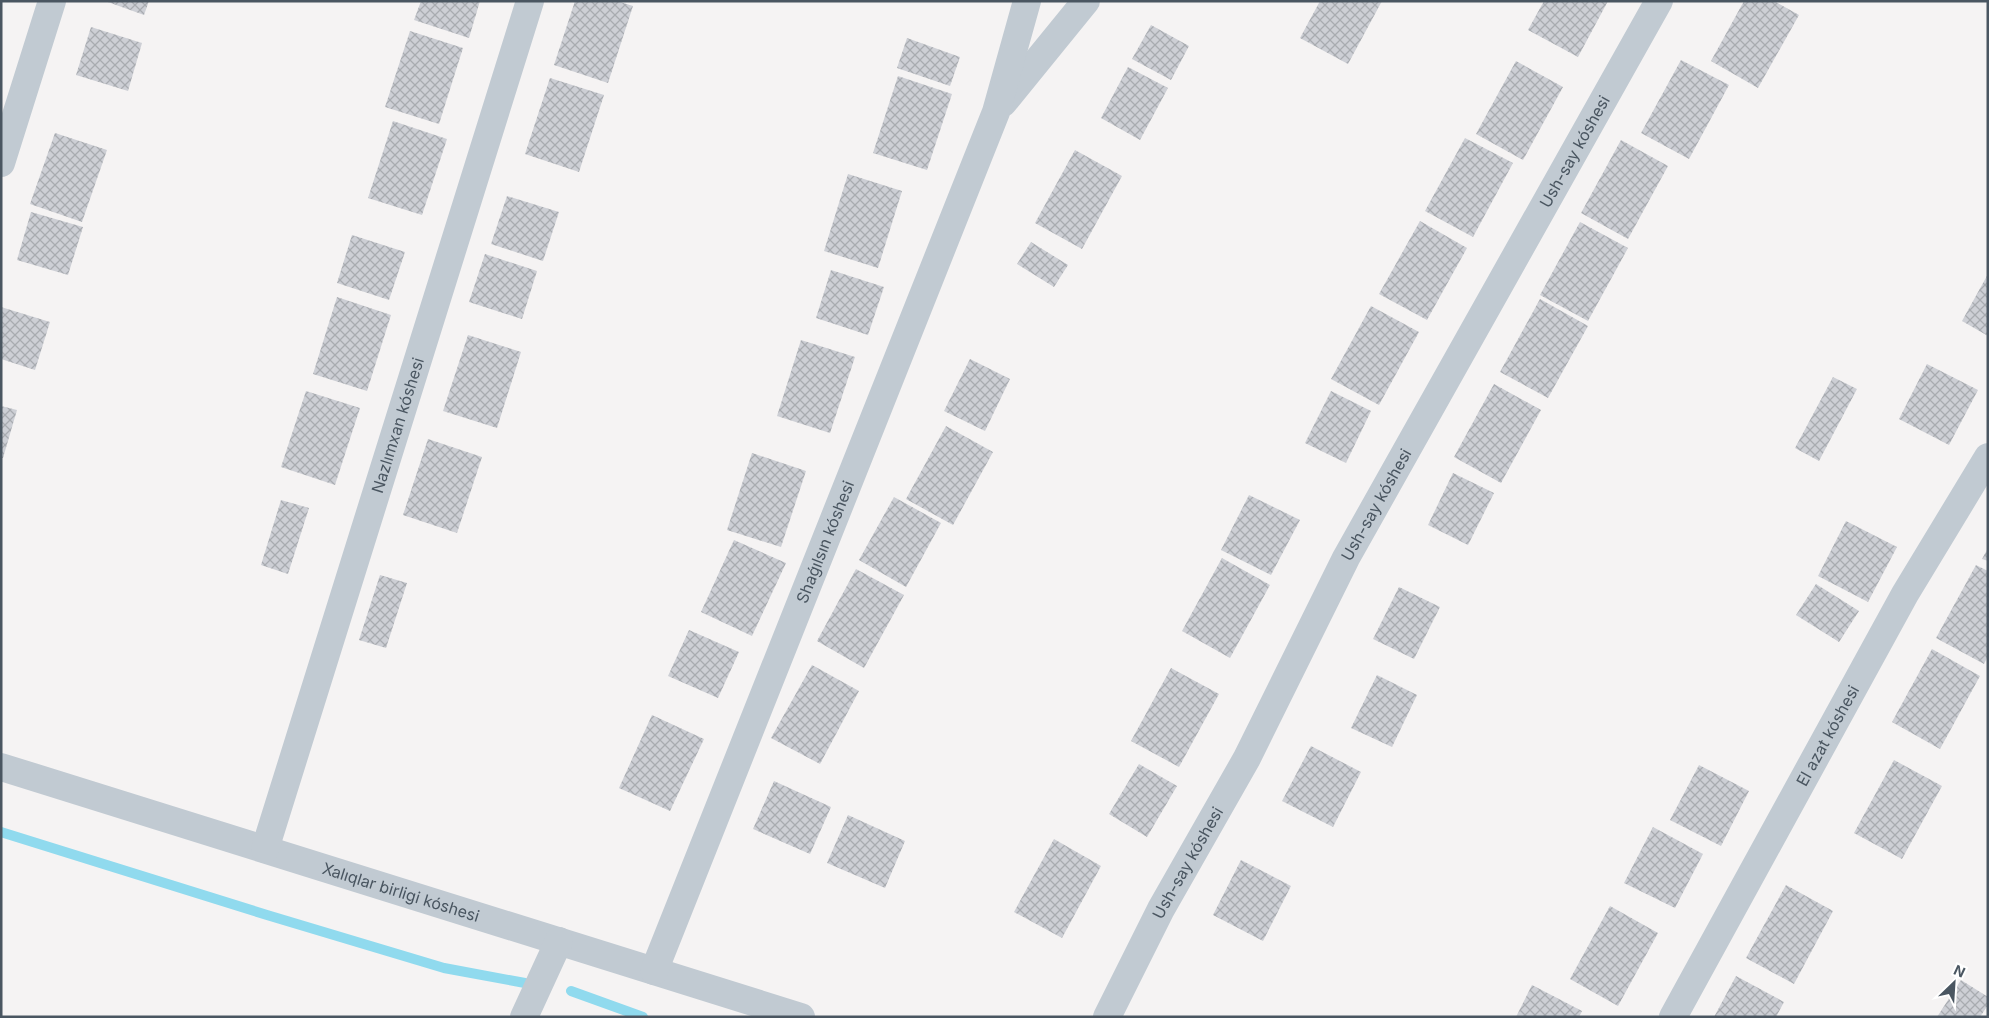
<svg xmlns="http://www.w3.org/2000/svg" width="1989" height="1018" font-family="Inter,sans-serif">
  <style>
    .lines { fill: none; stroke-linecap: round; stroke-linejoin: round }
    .stream { stroke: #90daee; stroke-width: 10 }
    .building { fill: url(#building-cross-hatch) }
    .minor { stroke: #c1cad2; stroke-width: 28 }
    .labels { text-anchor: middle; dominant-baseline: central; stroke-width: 4; stroke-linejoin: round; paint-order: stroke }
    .street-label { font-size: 16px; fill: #4a5661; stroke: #fff }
  </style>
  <defs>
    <pattern id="building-cross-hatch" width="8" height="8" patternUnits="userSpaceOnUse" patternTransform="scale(1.25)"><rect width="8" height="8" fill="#cdcfd5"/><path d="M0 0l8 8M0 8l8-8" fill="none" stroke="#a8abb0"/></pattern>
  </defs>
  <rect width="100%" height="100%" fill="#f5f3f3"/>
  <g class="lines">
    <path class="stream" d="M1 832 267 915 444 968 525 983
      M571 991 643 1017"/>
  </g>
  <path class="building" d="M105 1H149L144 15Z
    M421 1H480L469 38 414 20Z
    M575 1H617L633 6 608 83 554 65Z
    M1320 1H1382L1348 64 1300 38Z
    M1544 1H1608L1578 57 1528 30Z
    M1744 1H1774L1799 15 1758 88 1711 61Z
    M1151 25 1189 46 1171 80 1132 59Z
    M91 27 142 43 128 91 76 75Z
    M410 31 463 48 439 124 385 107Z
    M907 38 960 57 950 86 897 68Z
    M1681 60 1729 85 1689 159 1641 133Z
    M1516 61 1563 87 1523 160 1476 134Z
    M1128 67 1168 88 1140 140 1101 118Z
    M898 76 952 94 927 170 873 153Z
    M550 78 604 95 579 172 525 154Z
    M393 121 447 139 422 215 368 198Z
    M55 133 107 150 82 222 30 204Z
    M1465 138 1513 163 1473 237 1425 211Z
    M1621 140 1668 166 1628 239 1581 213Z
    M1075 150 1122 176 1082 249 1035 223Z
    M848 174 902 191 878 268 824 251Z
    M507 196 559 212 543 261 491 244Z
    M31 212 83 227 68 275 17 260Z
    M1420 221 1467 248 1427 320 1379 294Z
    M1580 222 1628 248 1588 321 1540 295Z
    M352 235 405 252 389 300 337 283Z
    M1031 242 1068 265 1054 287 1017 264Z
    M485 254 537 271 522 319 469 302Z
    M831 270 884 287 868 335 816 318Z
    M1988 274V336L1962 321Z
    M337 297 391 315 367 391 313 374Z
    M1540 299 1588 326 1548 398 1500 372Z
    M1371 306 1419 332 1379 405 1331 379Z
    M1 307 50 322 35 370 1 359Z
    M468 335 521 352 497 428 443 411Z
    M801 340 855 357 830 433 777 416Z
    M970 359 1010 379 985 431 944 411Z
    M1927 364 1978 390 1949 445 1899 419Z
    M1833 377 1857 389 1819 461 1795 448Z
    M1494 384 1541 410 1501 483 1454 457Z
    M306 391 360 408 335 485 281 467Z
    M1331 391 1371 411 1346 463 1305 443Z
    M1 406 17 410 3 458H1Z
    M946 426 993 452 953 525 906 499Z
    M428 439 482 457 457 533 403 515Z
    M752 453 806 471 781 547 727 530Z
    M1453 473 1494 493 1468 545 1428 525Z
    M1249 495 1300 520 1271 575 1221 550Z
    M894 497 941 523 906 587 859 560Z
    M281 500 309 508 288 574 261 565Z
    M1846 521 1897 547 1868 602 1818 576Z
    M734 540 786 563 752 636 701 612Z
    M1988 548V561L1982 559Z
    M1222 558 1270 585 1230 658 1182 631Z
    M1976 565 1988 571V656L1984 664 1936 638Z
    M856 569 904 595 864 668 817 641Z
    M380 575 407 583 386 648 359 640Z
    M1816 584 1859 611 1839 642 1796 615Z
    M1399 587 1440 607 1414 659 1373 639Z
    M689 630 739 652 718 698 668 676Z
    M1932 649 1980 676 1940 749 1892 722Z
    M812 665 859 691 820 764 771 738Z
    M1171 668 1219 694 1179 767 1131 741Z
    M1377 675 1417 695 1392 747 1351 728Z
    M652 715 704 739 670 811 619 788Z
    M1311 746 1361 772 1333 827 1282 801Z
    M1894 760 1942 786 1902 859 1854 833Z
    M1139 764 1177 786 1147 837 1109 814Z
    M1699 765 1749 791 1721 846 1670 820Z
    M774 781 831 807 810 854 753 829Z
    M848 815 905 841 885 888 827 863Z
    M1653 827 1703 854 1675 908 1624 883Z
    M1054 839 1101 866 1062 938 1014 912Z
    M1241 860 1291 886 1263 941 1213 915Z
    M1786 885 1833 911 1794 984 1746 958Z
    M1610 906 1658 933 1618 1006 1570 979Z
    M1736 976 1784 1002 1776 1017H1714Z
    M1961 980 1988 997V1005L1980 1017H1937Z
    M1532 985 1582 1011 1579 1017H1516Z"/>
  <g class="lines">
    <g class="minor">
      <path d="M1003 103 1086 1"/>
      <path d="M1 163 52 1"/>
      <path id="s1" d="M1 767 801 1017"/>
      <path id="s2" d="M265 849 530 1"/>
      <path id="s3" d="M654 971 996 112 1027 1"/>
      <path d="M524 1017 559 941"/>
      <path id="s4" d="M1107 1017 1161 909 1247 758 1346 558 1659 1"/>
      <path id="s5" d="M1673 1017 1905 594 1988 457"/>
    </g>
  </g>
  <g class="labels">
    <g class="street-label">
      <text stroke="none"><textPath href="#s4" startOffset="984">Ush-say kóshesi</textPath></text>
      <text stroke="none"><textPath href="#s2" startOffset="444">Nazlımxan kóshesi</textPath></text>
      <text stroke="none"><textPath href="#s4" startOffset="579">Ush-say kóshesi</textPath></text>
      <text stroke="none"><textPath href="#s3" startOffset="462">Shaǵılsın kóshesi</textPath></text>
      <text stroke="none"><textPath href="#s5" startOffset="321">El azat kóshesi</textPath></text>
      <text stroke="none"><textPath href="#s4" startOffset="174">Ush-say kóshesi</textPath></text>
      <text stroke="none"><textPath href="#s1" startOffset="419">Xalıqlar birligi kóshesi</textPath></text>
    </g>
  </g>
  <rect width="1989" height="1018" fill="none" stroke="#4a5661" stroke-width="5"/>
  <g transform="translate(1954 983) rotate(25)" stroke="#ffffff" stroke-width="4" paint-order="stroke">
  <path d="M0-4L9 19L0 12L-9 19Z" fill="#4a5661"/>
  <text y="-8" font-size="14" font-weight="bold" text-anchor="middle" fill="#4a5661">N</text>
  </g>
</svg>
